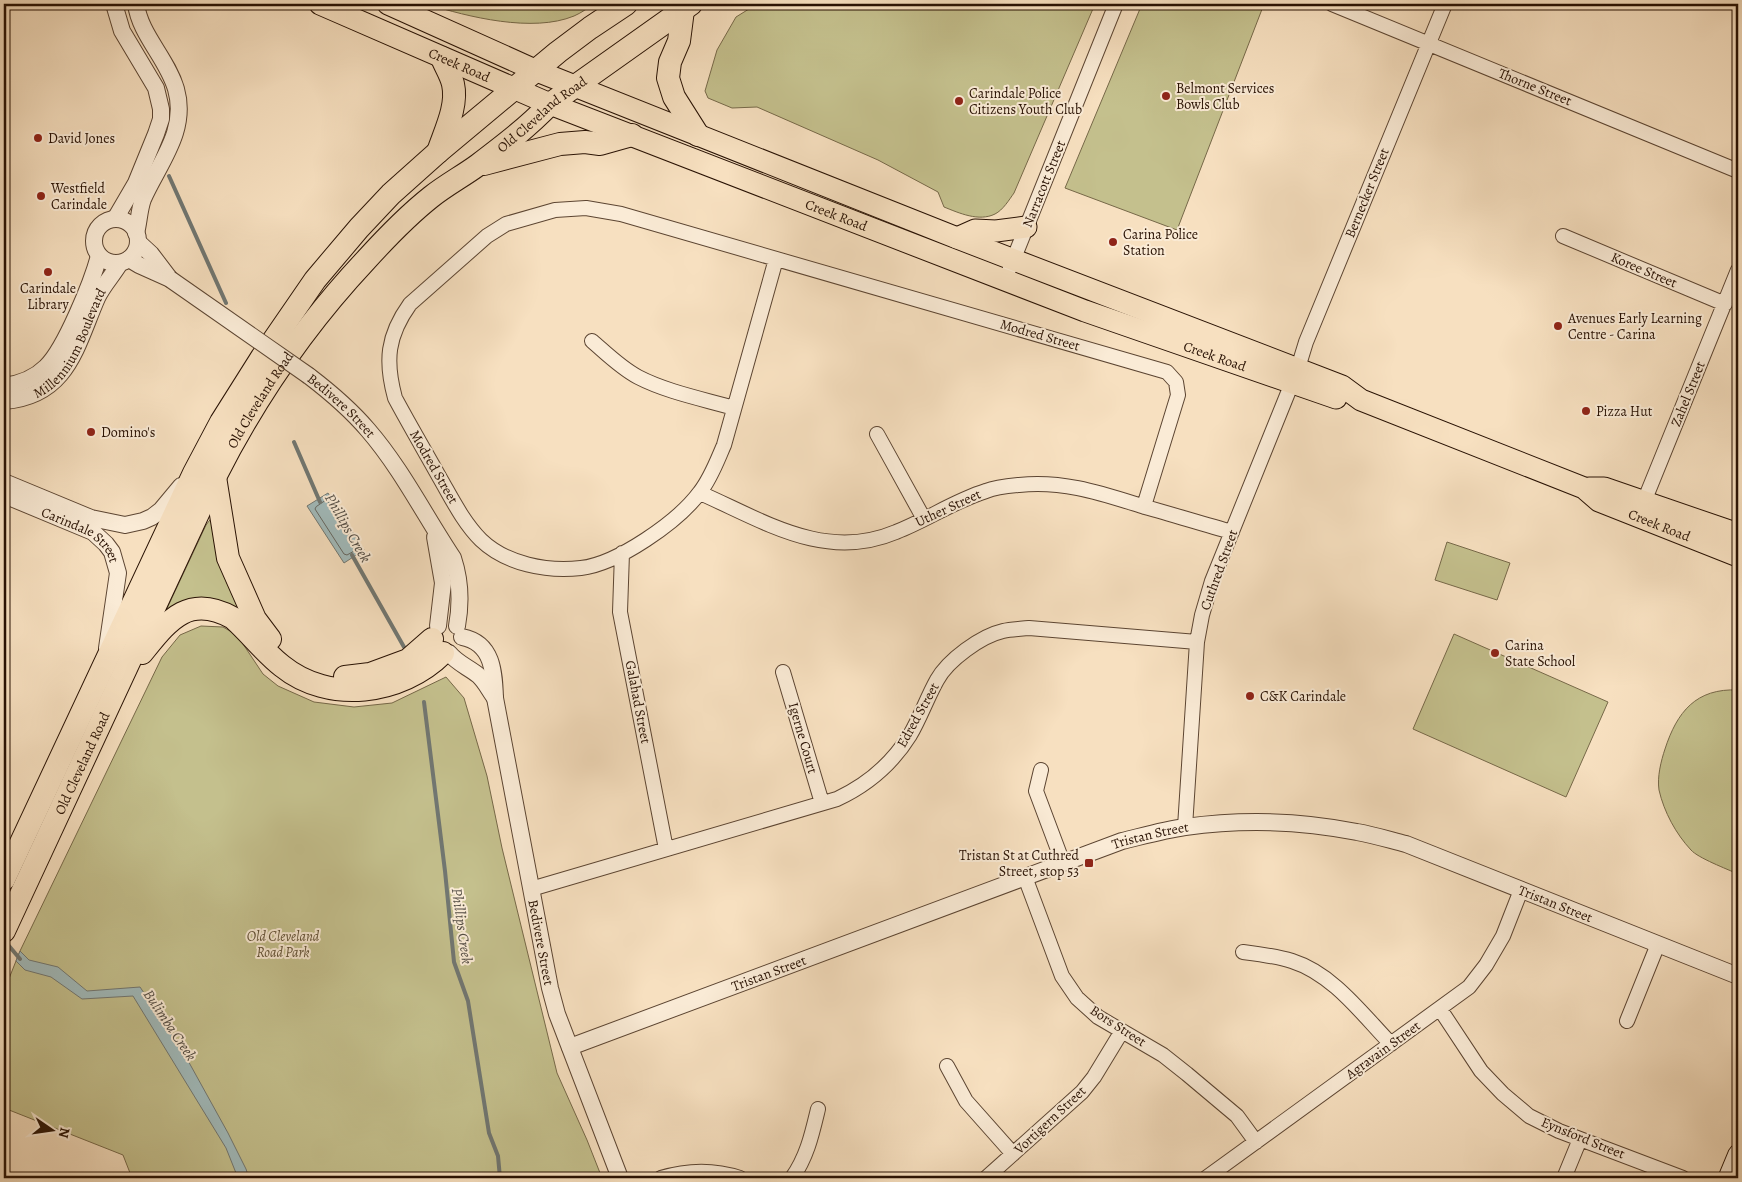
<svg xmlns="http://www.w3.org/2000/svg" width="1742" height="1182" font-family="Alegreya,serif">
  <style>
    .green { fill: #c4c08d; stroke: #766848 }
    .water { fill: #a1bbbc; stroke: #717772 }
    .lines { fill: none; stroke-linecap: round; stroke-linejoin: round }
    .shore { stroke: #646660; stroke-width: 1 }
    .stream { stroke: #717772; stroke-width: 4 }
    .minor-casing { stroke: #5c4532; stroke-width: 16 }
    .tertiary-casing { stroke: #5c4532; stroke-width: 18 }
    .secondary-casing { stroke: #281103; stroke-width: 21 }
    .primary-casing { stroke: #281103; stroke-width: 23 }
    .trunk-casing { stroke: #281103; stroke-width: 24 }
    .minor { stroke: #faebd6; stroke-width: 14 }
    .tertiary { stroke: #faebd6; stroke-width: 16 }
    .secondary { stroke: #faebd6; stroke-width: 19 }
    .primary { stroke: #f7e0c0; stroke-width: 21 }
    .trunk { stroke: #f7e0c0; stroke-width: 22 }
    .tertiary-bridge-casing { stroke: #5c4532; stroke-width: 18; stroke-linecap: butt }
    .tertiary-bridge { stroke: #faebd6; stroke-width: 16 }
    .poi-dot { fill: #8f2418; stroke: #faebd6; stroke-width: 2 }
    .labels { text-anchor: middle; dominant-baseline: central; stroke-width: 4; stroke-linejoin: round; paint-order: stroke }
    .street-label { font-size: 14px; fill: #281103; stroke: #faebd6 }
    .poi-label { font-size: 14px; fill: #281103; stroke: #faebd6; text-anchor: start }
    .park-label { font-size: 14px; font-style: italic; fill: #5f4e33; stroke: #faebd6 }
    .water-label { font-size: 15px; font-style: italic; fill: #524c44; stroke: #faebd6 }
  </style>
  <rect width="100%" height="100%" fill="#f7e0c0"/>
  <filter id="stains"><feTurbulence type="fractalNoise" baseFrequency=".004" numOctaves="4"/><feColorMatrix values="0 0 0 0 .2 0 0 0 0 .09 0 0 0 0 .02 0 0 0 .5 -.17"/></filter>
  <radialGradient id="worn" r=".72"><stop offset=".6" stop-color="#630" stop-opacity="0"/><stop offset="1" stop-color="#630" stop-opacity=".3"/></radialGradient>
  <path class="green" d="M427 4H594C588 8 581 13 574 16 533 33 468 17 427 4Z
    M757 4H1095L1014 193C1009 200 1003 210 995 214 979 222 959 213 944 207L938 192 878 160 757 107 732 108 708 98 705 91 717 50 736 17Z
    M1142 4H1264L1177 230 1065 188Z
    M213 516 247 612 240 618 163 617 206 525Z
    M1447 542 1510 563 1497 600 1435 580Z
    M201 626 223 627 237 635 263 674 278 686 314 702 354 707 392 703 446 677 464 698 487 776 502 848 557 1073 587 1140 602 1178H132L123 1155 4 1108V991L20 951 162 657 180 635Z
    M1454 634 1608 702 1566 797 1413 729Z
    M1738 690V874C1727 869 1698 858 1691 850 1676 834 1664 812 1659 790 1657 777 1661 761 1665 749 1677 712 1696 688 1738 690Z"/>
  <path class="water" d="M328 493 364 550 344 563 307 506Z
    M20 951 29 960 58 967 87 991 140 987 181 1048 228 1133 246 1169 249 1178H238L226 1148 133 996 82 999 51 977 25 970 16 961Z"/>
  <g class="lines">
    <path class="shore" d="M325 501 328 502 356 547V550L347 555 344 554 315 509 316 507Z"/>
    <path class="stream" d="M169 176 226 303
      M294 442 320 502
      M352 555 404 647
      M424 702 445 871 454 962 468 1001 489 1133 498 1156 500 1178
      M4 940 20 959"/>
    <g class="minor-casing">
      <path id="minor" d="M1332 4 1738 171
        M1563 236 1725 304
        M776 259 724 445C717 461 711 478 700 492 678 522 617 564 581 568 547 572 506 564 481 540 464 523 453 501 441 480 426 453 410 426 395 398 385 361 387 336 410 304L487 236 506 224 555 210 586 208 621 214 1167 372 1176 382 1178 395 1144 506
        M1010 268 1116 4
        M592 341C607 354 621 368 638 377 667 392 703 399 734 408
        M877 434 924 519
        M700 493C764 521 825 562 896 532 927 520 954 501 986 491 996 487 1008 486 1019 485 1064 480 1103 494 1145 507 1174 515 1203 524 1232 532
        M1641 509 1738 270
        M622 553 620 612 666 849
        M783 672 822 803
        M1041 770 1036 791 1063 863
        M1185 827 1197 642 1202 615 1212 581 1298 368 1306 342 1445 4
        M1025 877 1062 976 1077 998 1098 1017 1163 1055 1187 1074 1237 1116 1256 1142
        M531 889 837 799C867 785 892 764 910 735 920 718 927 698 937 680 948 660 981 636 1003 631 1011 629 1020 629 1029 628L1197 642
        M1243 952C1259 954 1276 956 1292 961 1333 974 1362 1014 1391 1044
        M1440 1009 1481 1071 1503 1094 1529 1116 1559 1131 1683 1178
        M1627 1021 1658 944
        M947 1066 966 1101 1013 1154
        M661 1178C687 1170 713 1169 740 1178
        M792 1178C807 1157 812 1134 818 1109
        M986 1178 1082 1092 1094 1077 1122 1031
        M1206 1178 1469 987 1486 965 1503 936 1521 890
        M1564 1178 1580 1139"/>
    </g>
    <g class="tertiary-casing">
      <g id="tertiary">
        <path d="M114 4 122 31 156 88 161 109V119L156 134 136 183 115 219"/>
        <path d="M136 4C140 35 167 58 176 89 188 131 159 163 143 199 139 210 139 222 136 233"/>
        <circle cx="116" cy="241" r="22"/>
        <path d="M138 242 151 254 170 279"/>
        <path d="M129 259 139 265 168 278"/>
        <path id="s1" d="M309 376C330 392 351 410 368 430 401 468 425 516 453 558 460 579 461 604 457 626"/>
        <path d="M4 386C19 384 35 378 46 367 65 349 92 282 99 256"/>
        <path id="s2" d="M4 401C68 396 76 346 97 298 103 285 113 275 120 263"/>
        <path d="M4 482 91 518 125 525 143 521 152 517 161 510 181 486"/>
        <path id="s3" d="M4 495 93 532 106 544 112 552 118 573 107 648"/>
        <path d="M435 537 443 583 438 626"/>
        <path id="s4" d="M462 637C493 643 494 672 495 698L550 988 557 1014 620 1178"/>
        <path d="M449 653C457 663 468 667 478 675 485 681 489 690 495 698"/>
        <path id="s5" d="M570 1047 1122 841C1143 836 1164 830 1185 827 1242 819 1302 821 1357 832 1374 835 1390 840 1406 844L1738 976"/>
      </g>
    </g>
    <g class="secondary-casing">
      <path id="secondary" d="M1728 1178 1738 1154"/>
    </g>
    <g class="primary-casing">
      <g id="primary">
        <path id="s6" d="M320 4 550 104 1085 311 1336 398"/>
        <path id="s7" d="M388 4 537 71 957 238 1342 386 1361 400 1584 488 1599 501 1738 556"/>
        <path d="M957 238 975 230 996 231 1026 227"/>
        <path d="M1589 488H1604L1738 534"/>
      </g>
    </g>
    <g class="trunk-casing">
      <g id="trunk">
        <path d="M683 10 679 41 670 62 668 78 674 97 698 135"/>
        <path d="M438 152C445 131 458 106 453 84 451 75 445 66 442 58"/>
        <path d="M484 164 560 144 585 142 600 144 632 135"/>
        <path d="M215 477 228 558 255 619 270 639"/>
        <path d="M142 653C168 621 188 593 233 618 250 633 264 652 282 666 329 704 401 695 443 653"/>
        <path d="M345 677 370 674 408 660 432 639"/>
        <path d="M4 879 194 473 221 422 262 357 315 280 359 228 391 194 438 152 558 52 590 28 626 4"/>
        <path id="s8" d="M4 931 215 477C255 398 305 325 366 260 386 238 407 216 431 197 446 185 463 176 478 165 503 146 528 127 550 104L691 4"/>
      </g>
    </g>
    <use href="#minor" class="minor"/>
    <use href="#tertiary" class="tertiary"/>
    <use href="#secondary" class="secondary"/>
    <use href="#primary" class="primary"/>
    <use href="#trunk" class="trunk"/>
    <g class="tertiary-bridge-casing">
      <path id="tertiary-bridge" d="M170 279 309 376"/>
    </g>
    <use href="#tertiary-bridge" class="tertiary-bridge"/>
  </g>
  <g class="poi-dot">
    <circle cx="1166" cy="96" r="5"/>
    <circle cx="959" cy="101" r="5"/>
    <circle cx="38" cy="138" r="5"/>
    <circle cx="41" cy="196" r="5"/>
    <circle cx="1113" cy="242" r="5"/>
    <circle cx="48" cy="272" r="5"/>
    <circle cx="1558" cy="326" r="5"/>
    <circle cx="1586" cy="411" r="5"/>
    <circle cx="91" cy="432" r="5"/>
    <circle cx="1495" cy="653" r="5"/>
    <circle cx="1250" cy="696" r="5"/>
    <rect x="1084" y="858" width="10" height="10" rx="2.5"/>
  </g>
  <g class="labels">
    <g class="street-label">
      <text stroke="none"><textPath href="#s6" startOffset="152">Creek Road</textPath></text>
      <text transform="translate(1535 87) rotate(22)">Thorne Street</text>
      <text stroke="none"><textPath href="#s8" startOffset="995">Old Cleveland Road</textPath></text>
      <text transform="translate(1044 184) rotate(-68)">Narracott Street</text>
      <text transform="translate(1367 193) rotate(-68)">Bernecker Street</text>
      <text stroke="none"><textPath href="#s6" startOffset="558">Creek Road</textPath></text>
      <text transform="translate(1644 270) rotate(23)">Koree Street</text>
      <text transform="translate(1040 335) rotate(16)">Modred Street</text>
      <text stroke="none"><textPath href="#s2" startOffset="95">Millennium Boulevard</textPath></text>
      <text stroke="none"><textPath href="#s6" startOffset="962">Creek Road</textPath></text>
      <text transform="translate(1688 394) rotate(-68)">Zahel Street</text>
      <text stroke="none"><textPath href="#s8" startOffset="590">Old Cleveland Road</textPath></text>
      <text stroke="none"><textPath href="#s1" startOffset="44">Bedivere Street</textPath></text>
      <text transform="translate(434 467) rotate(60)">Modred Street</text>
      <text transform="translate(948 508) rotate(-25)">Uther Street</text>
      <text stroke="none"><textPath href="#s7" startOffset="1376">Creek Road</textPath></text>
      <text stroke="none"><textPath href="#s3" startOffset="88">Carindale Street</textPath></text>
      <text transform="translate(1219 570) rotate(-70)">Cuthred Street</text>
      <text transform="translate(638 702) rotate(79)">Galahad Street</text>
      <text transform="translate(918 715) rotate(-61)">Edred Street</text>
      <text transform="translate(803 738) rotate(74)">Igerne Court</text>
      <text stroke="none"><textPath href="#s8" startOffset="185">Old Cleveland Road</textPath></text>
      <text stroke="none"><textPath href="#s5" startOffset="618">Tristan Street</textPath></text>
      <text stroke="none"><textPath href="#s5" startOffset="1038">Tristan Street</textPath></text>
      <text stroke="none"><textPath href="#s4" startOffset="325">Bedivere Street</textPath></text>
      <text stroke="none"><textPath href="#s5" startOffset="212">Tristan Street</textPath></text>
      <text transform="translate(1118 1026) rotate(33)">Bors Street</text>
      <text transform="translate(1383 1050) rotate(-36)">Agravain Street</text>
      <text transform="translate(1050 1120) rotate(-43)">Vortigern Street</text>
      <text transform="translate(1583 1138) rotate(22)">Eynsford Street</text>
    </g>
    <g class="poi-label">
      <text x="1176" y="88">Belmont Services<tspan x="1176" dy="16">Bowls Club</tspan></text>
      <text x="969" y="93">Carindale Police<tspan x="969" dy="16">Citizens Youth Club</tspan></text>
      <text x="48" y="138">David Jones</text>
      <text x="51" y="188">Westfield<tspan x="51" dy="16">Carindale</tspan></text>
      <text x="1123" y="234">Carina Police<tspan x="1123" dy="16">Station</tspan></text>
      <text x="48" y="288" text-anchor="middle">Carindale<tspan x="48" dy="16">Library</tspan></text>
      <text x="1568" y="318">Avenues Early Learning<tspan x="1568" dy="16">Centre - Carina</tspan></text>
      <text x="1596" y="411">Pizza Hut</text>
      <text x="101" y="432">Domino's</text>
      <text x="1505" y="645">Carina<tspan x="1505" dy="16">State School</tspan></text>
      <text x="1260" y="696">C&amp;K Carindale</text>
      <text x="1079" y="855" text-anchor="end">Tristan St at Cuthred<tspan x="1079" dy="16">Street, stop 53</tspan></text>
    </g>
    <g class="park-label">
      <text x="283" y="936">Old Cleveland<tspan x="283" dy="16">Road Park</tspan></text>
    </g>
    <g class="water-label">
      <text transform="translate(348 528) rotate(60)">Phillips Creek</text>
      <text transform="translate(462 926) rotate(82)">Phillips Creek</text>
      <text transform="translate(170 1025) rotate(56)">Bulimba Creek</text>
    </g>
  </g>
  <rect width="1742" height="1182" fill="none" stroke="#f7e0c0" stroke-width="20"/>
  <rect x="5" y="5" width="1732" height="1172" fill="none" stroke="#281103" stroke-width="2.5"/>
  <rect x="10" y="10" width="1722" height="1162" fill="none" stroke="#281103"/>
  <g transform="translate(52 1130) rotate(103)" stroke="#faebd6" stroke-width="4" paint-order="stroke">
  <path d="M0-4L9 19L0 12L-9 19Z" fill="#281103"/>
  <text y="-8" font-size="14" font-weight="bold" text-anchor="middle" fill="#281103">N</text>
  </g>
  <rect width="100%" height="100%" filter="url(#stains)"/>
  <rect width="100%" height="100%" fill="url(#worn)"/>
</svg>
